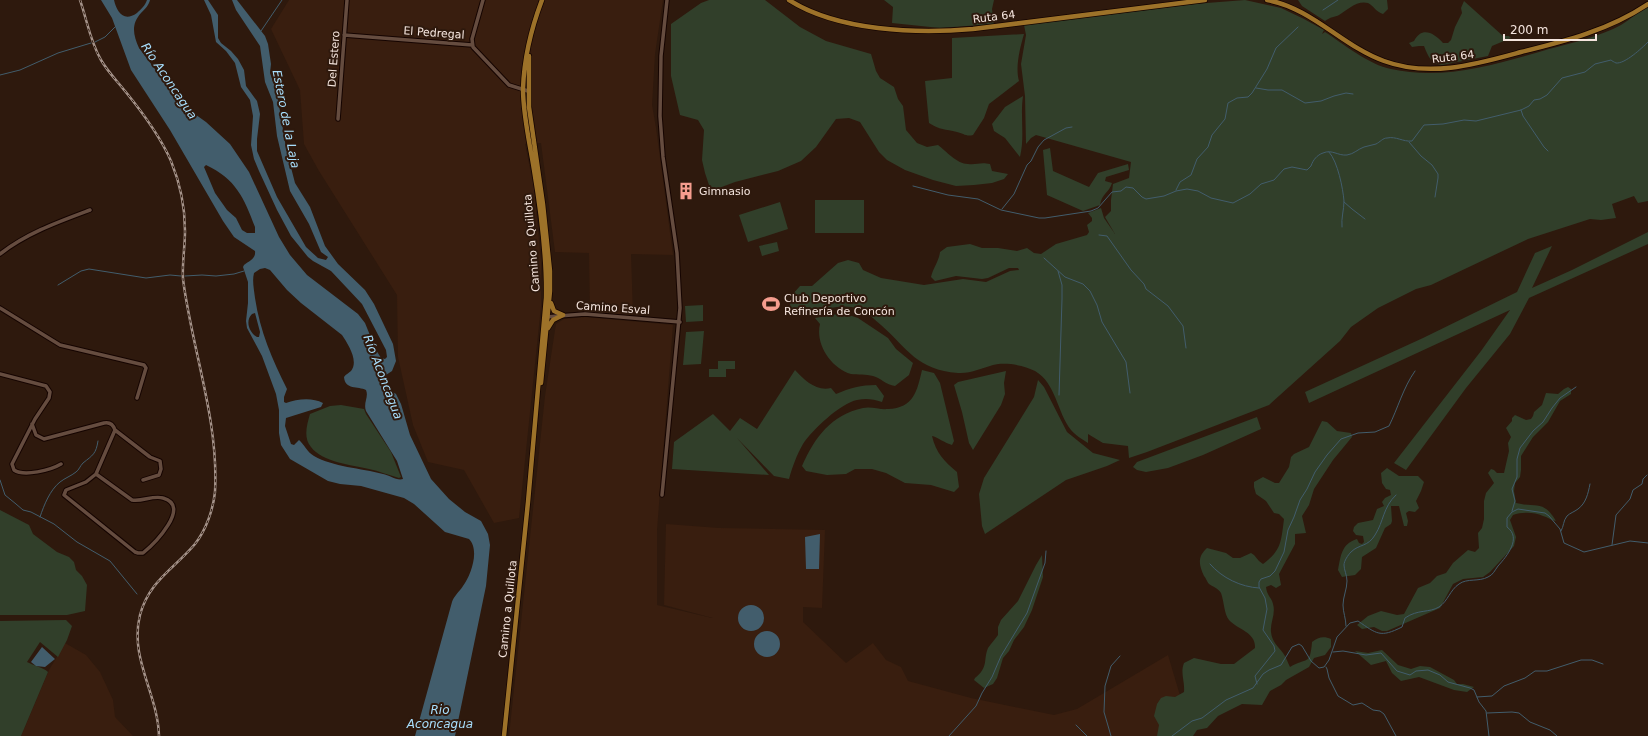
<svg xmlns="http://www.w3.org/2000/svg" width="1648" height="736" font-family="'DejaVu Sans',sans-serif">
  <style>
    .built { fill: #391e0f }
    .green { fill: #313f2a }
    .water { fill: #425d6c; fill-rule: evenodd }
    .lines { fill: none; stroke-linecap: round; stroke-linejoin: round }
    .stream { stroke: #425d6c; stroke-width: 1 }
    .minor-casing { stroke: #150400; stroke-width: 5.5 }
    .major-casing { stroke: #150400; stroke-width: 6 }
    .minor { stroke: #654c3f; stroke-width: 3.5 }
    .major { stroke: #9d7229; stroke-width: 4.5 }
    .rail-casing { stroke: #a5938a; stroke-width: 2.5 }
    .rail { stroke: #2e190d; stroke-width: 1; stroke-dasharray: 3; stroke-linecap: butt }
    .labels { text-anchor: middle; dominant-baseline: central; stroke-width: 4; stroke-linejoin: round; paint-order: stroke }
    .street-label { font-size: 11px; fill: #f5e5de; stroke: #2e190d }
    .poi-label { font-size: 11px; fill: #f5e5de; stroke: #2e190d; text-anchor: start }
    .water-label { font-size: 12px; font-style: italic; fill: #a8dffd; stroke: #2e190d }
  </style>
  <rect width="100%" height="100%" fill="#2e190d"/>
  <path class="built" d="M289 0H663L655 54 652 105 656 128 673 255 631 254 633 315 590 312 589 253 555 252 541 143 525 144 534 188 541 262V306L519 518 494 523 464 470 428 462 413 425 398 357 397 295 319 171 304 144 300 90 271 29Z
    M585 317 673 325 657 530V605L712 618H731H713L664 605 666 524 719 528 825 530 822 608 803 607V622L846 663 873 643 886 660 901 667 908 681 971 698 1054 715 1077 709 1168 655 1192 736H509L545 396 555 330 556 324 564 319Z
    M65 643 86 655 100 672 113 700 115 717 133 736H21L49 670Z"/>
  <path class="green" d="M709 0H765L800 27 826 41 871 54 876 71 880 78 894 87 898 99 903 106 906 130 917 143 927 147 938 145C946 151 957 164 968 164 977 165 980 162 990 164L992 171 1008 174 1004 179 992 183 974 185 956 186 933 180 905 170 887 160 879 152 860 122 849 118 836 119 816 147 801 161 778 171 735 182 711 191 705 173 702 160 704 130 698 120 680 115 671 76V24L701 3Z
    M884 0H994L992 9 994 24 940 28 892 23 893 7Z
    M1245 0 1281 8 1304 19 1324 30 1322 34 1325 32C1343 44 1370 65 1391 69 1444 81 1498 64 1549 49 1572 43 1601 36 1621 25 1631 19 1639 11 1648 5V201L1638 203 1634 196 1612 204 1616 218 1601 220 1590 219 1528 239 1431 285 1416 289 1378 308 1351 327 1340 341 1269 405 1147 452 1129 458 1128 446 1103 443 1088 434V443C1082 439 1075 435 1071 430 1057 412 1056 383 1035 371 1024 365 1005 362 993 365 982 368 970 374 958 373 917 370 908 349 881 325 874 319 867 312 859 309 836 301 815 316 793 312L790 305 792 295 800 286H812L838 263 848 260 859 263 863 270 881 278 924 285 963 279 986 282 1010 271 1019 270 1018 268H1009L988 278 982 279 956 276 935 281 931 277C933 268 939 261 940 252L947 247 970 244 982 248H998L1017 251 1027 248 1034 253 1041 254 1056 244 1087 235 1089 232 1087 225 1092 221V218L1088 213 1101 208 1104 218 1115 234 1105 217 1111 211V200L1113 184 1129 178 1131 162 1036 135 1031 138 1026 144 1025 96 1021 64 1026 35 1024 25 1194 4Z
    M1298 0H1387L1388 9 1383 14C1376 12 1374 6 1368 3 1357 0 1347 10 1339 15 1335 17 1330 17 1325 21L1302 6Z
    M1464 1 1503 36H1509L1511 38 1492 46 1488 56 1442 65C1431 64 1428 56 1424 46H1419L1412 47 1409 43 1414 41C1422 26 1434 33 1443 43H1448L1451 40 1455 27 1462 13 1461 8Z
    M1024 34C1020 48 1015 67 1019 81L989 104 984 118 973 135C966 137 963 133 957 132 945 129 940 130 929 123L925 81 952 78V38Z
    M1023 96C1020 117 1025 136 1020 157L1005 138 994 131 992 124 1005 107Z
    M1050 148 1053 171 1089 187 1098 173 1128 164 1129 170 1106 177 1105 181 1112 183C1109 193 1102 193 1100 205L1083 211 1047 195 1043 150Z
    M815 200H864V233H815Z
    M780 202 788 229 748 242 739 215Z
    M1648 232V244L1529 298 1510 334 1466 388 1406 470 1394 463 1481 351 1510 310 1309 403 1305 392 1423 338 1517 292 1535 253 1552 246 1532 288 1572 270Z
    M777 242 779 251 762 256 759 246Z
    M703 305V321L686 322 685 306Z
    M843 313 858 318 888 338 896 349 913 363 909 375 895 386C886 385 881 378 873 376 866 374 858 375 851 374 831 368 815 344 820 324L815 318Z
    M704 331 701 364 683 365 686 332Z
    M718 361H735V369H726V377H709V369H718Z
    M795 370C804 380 817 392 831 388L836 394C850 388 861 385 876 385L884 396 882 402C873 399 866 398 857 400 841 403 812 430 803 444 797 454 792 468 789 479L774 476 737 438 769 475 672 469 674 442 713 414 730 431 740 418 757 429Z
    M922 370 934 373 940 383 954 441 952 445C945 443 937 437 932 436 936 453 944 461 957 472L959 487 954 492 931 485 905 483 886 473 872 469H855L846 474 827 475 806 471 802 466C815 437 831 415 863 408 871 406 880 410 888 409 914 408 917 391 922 370Z
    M1006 371 1004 383 1005 394 1001 405 973 450 969 443 962 412 954 385 958 382Z
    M1038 380 1044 387 1067 432 1093 453 1120 460 1107 466 1066 480 985 534 982 526 979 494 984 478 1034 397Z
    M1568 387 1571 389V394L1560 401 1548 422 1533 437 1521 456V470L1520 477 1515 483 1514 491 1516 503C1536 508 1543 499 1556 521 1551 520 1547 517 1543 516 1534 512 1522 512 1513 515L1510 520 1516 537 1514 546 1490 572 1483 577 1463 579 1453 584 1440 608 1387 631H1382L1374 627 1362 629 1357 625 1368 616 1381 611 1397 615 1404 614 1418 588 1430 583 1437 576 1446 573 1453 563 1468 550 1475 552 1479 548 1478 533 1482 528 1484 519V501L1486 493 1494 483 1488 473 1491 469 1494 470 1497 473H1504L1509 451 1508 443 1511 437 1506 428 1512 421V418L1515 415 1526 420 1531 419 1533 416 1534 412 1542 405 1546 393 1558 394 1564 389Z
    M341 405 364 409 366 414 391 452 401 477 399 478C388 475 379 471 369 469 352 465 322 462 311 447 303 438 307 424 310 414L330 406Z
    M1257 417 1261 429 1203 455 1168 468 1146 472 1137 470 1133 467 1137 462Z
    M1322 421 1327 422 1337 431 1351 433 1352 437 1333 460 1314 489 1309 505 1302 516 1306 533 1295 534V544L1279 574 1281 585 1276 588 1271 585 1266 587C1267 596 1272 598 1273 604 1276 614 1270 622 1271 632 1272 642 1278 646 1283 653 1286 657 1288 663 1290 667 1307 657 1310 666 1312 642 1318 637 1324 636 1331 639V647L1325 655 1314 658 1309 667 1286 680 1281 685 1270 691 1262 705 1242 704 1218 716 1207 728 1197 730 1193 736H1157L1159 725 1154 716 1157 704 1161 698 1166 696 1175 697 1184 692C1185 681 1180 673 1184 663L1194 658 1221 664H1234L1255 648C1256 632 1238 630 1229 620 1224 614 1224 601 1221 593 1218 588 1213 587 1209 584 1207 582 1206 578 1204 576 1199 565 1197 557 1207 548L1226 553 1233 558H1240L1251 553 1254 555 1259 561 1263 564C1282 550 1281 541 1284 519L1279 514 1274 513 1266 501 1256 494 1254 487V482L1263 477 1275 483H1279L1289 467 1291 457 1294 454 1309 447Z
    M1387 468 1399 476H1418L1424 482 1421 491 1416 501 1419 508 1415 512 1409 511 1406 513 1408 521 1407 526H1404L1399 506H1391L1392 521 1391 524 1385 528 1376 548 1362 557 1361 569 1355 575 1342 577 1338 570C1341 556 1341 544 1357 539L1359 543 1362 544 1364 542 1363 536 1356 535 1353 531 1354 527 1358 523 1373 520 1377 509 1384 506 1382 502 1385 498 1391 495 1390 490 1386 489 1382 483 1381 473Z
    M0 510 29 525 33 534 57 552 69 557 74 562 76 570 82 576 87 585 85 611 67 615H0Z
    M1042 555 1043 577 1032 610 1024 627 1014 640 1009 651 1003 658 997 678 993 684 984 688 974 680 975 678C989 667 983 660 988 648 991 644 995 639 998 635V627L1001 620 1018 601 1036 565Z
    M66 620 72 626 67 640 58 657 40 642 27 662C34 666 43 667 48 672L21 736H0V621Z
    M1382 650 1398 665 1411 669 1420 666 1430 667 1454 680 1457 684H1463L1474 687 1467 692 1454 690 1419 677 1401 681 1392 673 1386 661 1371 665 1355 651 1368 653Z"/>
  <path class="water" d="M101 0H114C117 13 124 22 137 13 141 9 145 6 147 0H150C149 5 145 9 141 13 131 24 133 35 139 48L182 105 206 122 230 144 249 172 279 237 290 255 307 275 358 314 365 323 376 350 381 358 385 359 387 357 386 350 362 304 331 271 313 261 308 257 291 236 277 210 259 171 254 159 251 145 253 116 250 100 241 87 235 63 226 51 216 42 211 15 204 0H208L218 15V38L221 43 231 51 238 59 244 70 246 86 257 101 260 114 257 139V151L277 197 306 247 318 258 326 260 328 257 321 252 309 224 290 191 277 136 273 102 265 82 260 46 236 10 232 0H237L265 36 268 44 271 64 270 73 277 93 286 148 295 183 310 207 325 246 338 264 365 290 374 304 393 344 396 361 392 371 386 375 384 384 385 387 396 394 401 404 410 435 431 479 449 499 465 512 481 521 488 534 490 545 486 586 455 736H415L452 602C454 596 459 592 463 586 471 575 480 550 469 539L445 532 414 504 404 498 361 486 340 484 328 481 290 459 281 445 279 433V410L276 394 262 356 247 328 246 321 248 303V282L243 267 244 265C249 261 256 259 255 251L234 237 223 221 170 130 131 70 112 18ZM206 165C236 179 244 198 255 227V233H247L242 230 236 218 227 210 215 193 204 167ZM265 268 270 270 287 290 301 303 342 335C348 344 359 361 351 371 349 373 346 374 344 377 345 390 358 386 366 390 369 397 363 403 366 411L397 461 403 479C397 481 389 475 383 474 361 468 333 467 314 456 307 452 304 444 299 440L294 445 291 444 285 426 286 418 321 407 323 403C312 397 297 399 286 403L284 402V397L287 389C272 359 260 331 255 298 254 289 252 281 254 273L260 269ZM255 313 260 332 259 337H257C249 332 245 321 252 314Z
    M820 534 819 569H806L805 537Z
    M738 618a13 13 0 1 1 26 0a13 13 0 1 1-26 0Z
    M754 644a13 13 0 1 1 26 0a13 13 0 1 1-26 0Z
    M42 647 55 659 45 667 36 666 31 662Z"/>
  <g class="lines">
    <path class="stream" d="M1323 10 1338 0
      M261 31 282 0
      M95 42 105 37 116 26
      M0 75 20 70 58 53 91 43
      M1256 88 1268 90H1282L1305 103 1321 101 1334 96 1346 93 1353 94
      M1521 110 1523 116 1544 147 1548 151
      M1409 142 1421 156 1432 165 1438 174V178L1435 197
      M1329 152C1338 162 1343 189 1344 201 1344 210 1341 218 1342 227
      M913 186 948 195 978 199 1001 210 1039 218H1045L1091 211 1098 208 1112 192 1121 191 1126 187 1133 188 1142 197 1146 199 1164 196 1176 191 1187 189 1198 191 1211 198 1233 203 1250 194 1261 184 1274 180 1284 169 1292 167 1307 170 1311 166C1313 160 1317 155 1323 153 1332 149 1338 156 1347 155 1354 154 1358 149 1364 147 1368 146 1372 145 1376 144 1380 142 1383 138 1387 138 1396 136 1403 142 1412 141L1424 125 1443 124 1464 120 1476 121 1521 110 1529 106 1534 100 1540 99 1547 95 1562 78 1585 72 1595 64 1611 60C1612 61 1614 62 1616 63 1625 64 1642 48 1648 42
      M1176 190 1180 182 1191 175 1197 159 1208 147 1212 135 1225 119 1228 103 1237 98 1248 97 1252 93 1267 69 1276 48 1298 27
      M1344 202 1352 209 1365 219
      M1002 209 1014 194 1027 165 1031 161 1038 147 1044 140 1066 128 1072 127
      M1099 235 1107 236 1131 270 1144 284 1146 289 1168 306 1183 326 1186 348
      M1044 258 1065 277 1083 284 1090 291 1097 305 1102 322 1126 362 1130 393
      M1058 271 1062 285V299L1059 395
      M185 276 202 275 216 276 234 274 244 271
      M58 285 81 271 89 269 146 278 170 275 181 276
      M0 480 5 495 16 504 23 510 31 512 54 524 77 542 110 561 137 594
      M1512 511 1515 501 1512 489 1517 477V459L1520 448 1533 431 1543 422 1552 408 1560 398 1576 387
      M40 517C44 505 50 490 60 482 65 478 71 476 76 472 79 470 80 466 83 463 93 455 96 454 98 441
      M1561 531C1564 526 1563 521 1567 516 1570 513 1574 512 1578 509 1586 503 1588 494 1590 484
      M1612 545 1616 515 1630 499 1633 490 1642 484 1643 479 1647 475
      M1210 564C1222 578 1241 587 1259 588
      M1346 626C1346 619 1343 612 1343 605 1343 597 1347 589 1347 581 1347 575 1344 570 1344 565 1344 561 1348 555 1351 552 1359 544 1368 547 1375 535 1384 521 1383 507 1396 495
      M1333 652 1343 651 1366 655 1381 653 1397 671 1410 675 1416 671 1428 670 1440 675 1448 682 1470 688 1474 690 1479 702 1486 711 1489 736
      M1326 667 1327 669 1329 678 1338 696 1353 705 1362 703 1373 710 1380 711 1384 714 1396 736
      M1257 684 1255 676 1275 651 1274 646 1263 630 1267 609 1265 598 1259 587V582L1261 579 1270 576 1275 571 1284 552 1288 530 1294 517 1300 500 1307 489 1315 472 1327 455 1341 439 1358 433 1375 432 1389 426C1398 408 1403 388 1415 371
      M1477 697 1492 696 1504 686 1525 678 1535 671H1547L1581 660H1592L1603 664
      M1487 713 1512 712 1519 713 1530 722 1550 730 1557 736
      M1076 725 1087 736
      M949 736 976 706 982 693 992 677 1001 656 1027 613 1045 563 1046 551
      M1111 736 1104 712 1105 686 1111 666 1120 656
      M1172 736 1192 721 1202 718 1226 700 1253 688 1263 674 1269 670 1281 665 1292 647 1299 644 1302 646 1311 661 1319 668 1324 667 1329 660 1337 637 1350 623 1358 621C1377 634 1380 638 1402 627L1405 618C1418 609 1429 613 1439 607 1448 601 1450 590 1459 584 1467 578 1479 582 1488 577 1493 575 1495 570 1498 566 1507 556 1522 538 1507 527V518L1512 512 1518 509 1545 513 1549 516 1560 529 1564 543 1584 552 1630 541 1648 543"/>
    <g class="minor-casing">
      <path id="minor" d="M483 0 472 39 473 47 509 85 528 91
        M344 35 472 45
        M338 119 347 0
        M0 254C27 233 58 222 90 210
        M0 308 60 345 144 365 146 368 137 398
        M545 317 585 314 680 322
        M0 374 46 386 50 392 49 398 35 419 12 464 14 470C24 477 51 470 61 464
        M32 424 36 435 44 439 104 423C109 422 113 424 115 430L96 474 86 482 66 490 64 495 135 552 138 553H143C154 544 192 506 163 498 153 495 142 502 132 500L96 474
        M115 430 150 457 160 461 161 469 159 475 143 480
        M662 495 680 308 677 253 663 157 660 116 661 56 667 0"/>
    </g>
    <g class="major-casing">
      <path id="major" d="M789 0C838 31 916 34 973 29L1205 0
        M1267 0C1312 8 1342 46 1384 61 1430 78 1477 64 1521 52 1566 41 1609 30 1648 4
        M529 56V107L543 204 550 271V291L541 383
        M551 303 554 311 563 315
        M548 328 553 320 563 315
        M504 736 528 502 546 298C547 255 541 212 534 170 530 144 523 116 523 89 524 58 531 29 542 0"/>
    </g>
    <use href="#minor" class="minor"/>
    <use href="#major" class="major"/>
    <g class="rail-casing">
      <path id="rail" d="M80 0C87 20 90 41 101 60 108 72 117 81 125 91 143 113 160 136 171 161 180 183 185 207 185 231 185 247 182 263 183 279 192 350 219 420 215 492 213 510 206 530 195 544 174 569 149 581 140 615 129 658 158 694 159 736"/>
    </g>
    <use href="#rail" class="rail"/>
  </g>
  <defs>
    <g id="building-bare" transform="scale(1.38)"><path d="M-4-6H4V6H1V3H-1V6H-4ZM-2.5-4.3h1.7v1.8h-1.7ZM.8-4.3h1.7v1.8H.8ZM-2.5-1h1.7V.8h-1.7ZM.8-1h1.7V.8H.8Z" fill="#f59d8e" stroke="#2e190d" stroke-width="2.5" paint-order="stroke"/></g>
    <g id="stadium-bare" transform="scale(1.38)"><path d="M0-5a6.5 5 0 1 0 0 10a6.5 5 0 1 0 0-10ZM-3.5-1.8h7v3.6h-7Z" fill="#f59d8e" stroke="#2e190d" stroke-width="2.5" paint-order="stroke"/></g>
  </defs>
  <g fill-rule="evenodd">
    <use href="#building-bare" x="686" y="191"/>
    <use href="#stadium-bare" x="771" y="304"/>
  </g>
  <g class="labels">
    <g class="street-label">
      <text transform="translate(994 17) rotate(-7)">Ruta 64</text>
      <text transform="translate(434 33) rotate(4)">El Pedregal</text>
      <text transform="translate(1453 57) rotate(-7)">Ruta 64</text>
      <text transform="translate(334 59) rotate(-86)">Del Estero</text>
      <text transform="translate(532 243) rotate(-95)">Camino a Quillota</text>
      <text transform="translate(613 308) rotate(4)">Camino Esval</text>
      <text transform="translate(508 609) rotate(-84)">Camino a Quillota</text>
    </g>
    <g class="poi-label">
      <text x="699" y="191">Gimnasio</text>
      <text x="784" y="298">Club Deportivo<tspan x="784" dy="13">Refinería de Concón</tspan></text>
    </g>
    <g class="water-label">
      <text transform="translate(169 81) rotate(56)">Río Aconcagua</text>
      <text transform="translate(286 119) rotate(79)">Estero de la Laja</text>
      <text transform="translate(383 377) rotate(69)">Río Aconcagua</text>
      <text x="440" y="710">Rio<tspan x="440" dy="14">Aconcagua</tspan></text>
    </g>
  </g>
  <path d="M1504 34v6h92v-6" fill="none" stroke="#f5e5de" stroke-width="2"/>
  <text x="1510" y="34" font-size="12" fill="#f5e5de" stroke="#2e190d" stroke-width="3" paint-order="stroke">200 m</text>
</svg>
